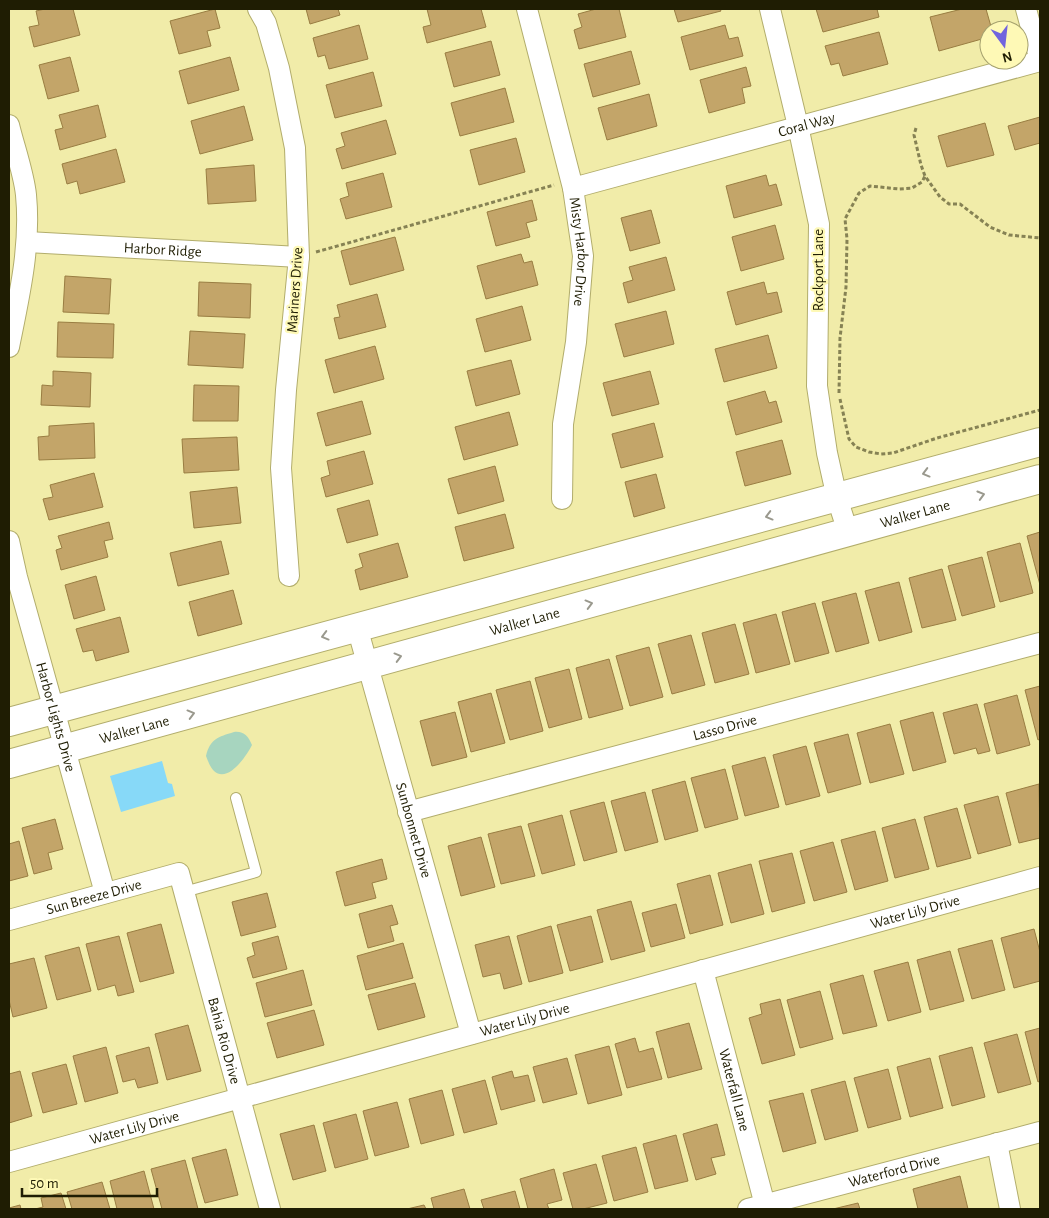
<svg xmlns="http://www.w3.org/2000/svg" width="1049" height="1218" font-family="'Alegreya Sans',sans-serif">
  <style>
    .green { fill: #a7d5bf }
    .water { fill: #87d9f8 }
    .building { fill: #c3a569; stroke: #997d42 }
    .lines { fill: none; stroke-linecap: round; stroke-linejoin: round }
    .lane-casing { stroke: #b2ad6c; stroke-width: 12 }
    .street-casing { stroke: #b2ad6c; stroke-width: 22 }
    .secondary-casing { stroke: #b2ad6c; stroke-width: 30 }
    .path { stroke: #868254; stroke-width: 3; stroke-dasharray: 4 2.5; stroke-linecap: butt }
    .lane { stroke: #fff; stroke-width: 10 }
    .street { stroke: #fff; stroke-width: 20 }
    .secondary { stroke: #fff; stroke-width: 28 }
    .oneway { stroke: #9a998e }
    .labels { text-anchor: middle; dominant-baseline: central; stroke-width: 4.5; stroke-linejoin: round; paint-order: stroke }
    .street-label { font-size: 15px; fill: #1f1d03; stroke: #fef9b6 }
  </style>
  <rect width="100%" height="100%" fill="#f1eca9"/>
  <path class="green" d="M234 732C244 731 248 736 252 745 247 755 228 784 214 771 210 767 208 761 206 756 210 739 218 737 234 732Z"/>
  <path class="water" d="M162 761 168 783 172 784 175 796 121 812 110 776Z"/>
  <path class="building" d="M45 9H73L80 35 34 47 29 27 39 25 36 11Z
    M215 9 220 28 207 31 211 46 179 54 170 21Z
    M306 9H338L340 15 310 24Z
    M427 9H481L486 27 427 43 423 27 431 25Z
    M596 9H619L626 37 579 49 574 30 582 27 578 14Z
    M674 9H720L721 11 678 22Z
    M816 9H877L879 17 823 32Z
    M962 9H986L992 30H989V37L939 51 930 17Z
    M359 25 368 59 329 69 325 55 318 57 313 38Z
    M725 25 729 39 738 37 743 56 690 70 681 37Z
    M879 32 888 64 843 76 839 63 831 65 825 46Z
    M491 41 500 75 454 87 445 53Z
    M631 51 640 84 593 97 584 64Z
    M70 57 79 91 48 99 39 65Z
    M230 57 239 90 188 104 179 71Z
    M746 67 751 86 742 88 745 103 709 113 700 80Z
    M373 72 382 106 335 118 326 85Z
    M505 88 514 122 460 136 451 103Z
    M649 94 657 126 607 140 598 108Z
    M98 105 106 137 60 150 55 130 63 128 59 115Z
    M244 106 253 140 200 154 191 121Z
    M1040 117V143L1015 150 1008 126Z
    M386 120 396 154 342 169 336 149 345 146 341 133Z
    M985 123 994 155 947 167 938 136Z
    M516 138 525 172 479 185 470 150Z
    M116 149 125 182 80 194 77 181 67 184 62 164Z
    M254 165 256 201 208 204 206 169Z
    M383 173 392 207 346 219 340 199 349 196 346 183Z
    M766 175 769 186 776 184 782 205 734 218 726 186Z
    M532 200 537 220 526 223 530 237 496 246 487 212Z
    M651 210 660 243 630 251 621 218Z
    M775 225 784 259 741 271 732 237Z
    M395 237 404 270 350 285 341 251Z
    M521 254 524 263 532 261 538 285 486 299 477 266Z
    M666 257 675 290 628 303 623 283 633 280 629 267Z
    M65 276 111 279 109 314 63 312Z
    M199 282 251 284 250 318 198 316Z
    M764 282 767 294 777 292 782 312 736 325 727 292Z
    M377 294 386 327 339 339 334 318 340 317 337 305Z
    M522 306 531 340 485 352 476 319Z
    M666 311 674 344 624 357 615 324Z
    M58 322 114 324 113 358 57 357Z
    M190 331 245 334 243 368 188 365Z
    M768 335 777 368 724 382 715 349Z
    M375 346 384 379 334 393 325 360Z
    M511 360 520 394 476 406 467 371Z
    M53 371 91 373 90 407 41 405 42 385 53 386Z
    M650 371 659 404 612 416 603 383Z
    M194 385 239 386 238 421H193Z
    M765 391 769 403 776 401 782 422 736 435 727 402Z
    M362 401 371 434 326 446 317 413Z
    M509 412 518 445 464 460 455 427Z
    M94 423 95 458 39 460 38 437 49 436V426Z
    M654 423 663 457 621 468 612 434Z
    M237 437 239 470 184 473 182 439Z
    M782 440 791 474 745 486 736 452Z
    M364 451 373 484 326 497 321 478 330 475 327 461Z
    M495 466 504 501 458 514 448 479Z
    M94 473 103 507 49 520 43 499 53 497 50 485Z
    M656 474 665 508 634 517 625 482Z
    M237 487 241 523 194 528 190 492Z
    M369 500 378 535 347 543 337 509Z
    M505 514 514 548 464 561 455 527Z
    M109 522 113 539 104 541 108 557 61 570 56 550 62 548 58 536Z
    M1040 532V585L1027 536Z
    M221 541 229 574 178 586 170 553Z
    M398 543 408 577 360 590 355 570 363 567 359 554Z
    M1020 543 1033 593 1000 602 987 552Z
    M982 557 995 607 962 616 948 566Z
    M942 569 956 620 922 628 909 578Z
    M96 576 105 610 74 619 65 585Z
    M899 582 912 632 879 641 865 591Z
    M233 590 242 624 198 636 189 602Z
    M856 593 869 643 836 652 822 602Z
    M815 603 829 653 795 662 782 612Z
    M776 614 790 664 756 673 743 623Z
    M120 617 129 652 96 661 93 650 83 652 76 629Z
    M735 624 749 674 715 683 702 633Z
    M691 635 705 685 672 694 658 644Z
    M649 647 663 697 630 706 616 656Z
    M609 659 623 709 589 718 576 668Z
    M569 669 582 719 549 728 535 678Z
    M530 681 543 731 510 740 496 690Z
    M1040 686V739L1038 740 1025 690Z
    M491 693 505 743 471 752 458 702Z
    M1017 695 1030 745 997 754 984 704Z
    M977 704 990 751 978 754 976 748 954 754 943 713Z
    M455 712 467 757 432 766 420 721Z
    M933 712 946 762 913 771 900 721Z
    M890 724 904 774 870 783 857 733Z
    M848 734 861 784 828 793 814 743Z
    M806 746 820 796 786 805 773 755Z
    M765 757 779 807 745 816 732 766Z
    M725 769 738 819 705 828 691 778Z
    M685 781 698 831 665 840 652 790Z
    M1039 784 1040 838 1019 843 1006 793Z
    M645 792 658 842 625 851 611 801Z
    M998 796 1011 845 978 854 964 805Z
    M604 802 617 852 584 861 570 811Z
    M957 808 971 858 937 867 924 817Z
    M562 815 575 865 542 874 528 824Z
    M55 819 63 849 48 853 52 869 34 874 22 828Z
    M915 819 929 869 895 878 882 828Z
    M521 826 535 876 501 884 488 834Z
    M875 831 888 881 855 890 841 840Z
    M481 837 495 887 461 896 448 846Z
    M19 841 28 876 9 881V844Z
    M833 842 847 892 814 901 800 851Z
    M792 853 805 903 772 912 759 861Z
    M382 859 387 879 372 883 376 898 345 906 336 872Z
    M751 864 764 914 731 923 718 873Z
    M710 875 723 925 690 934 677 884Z
    M267 893 276 927 241 936 232 902Z
    M631 901 645 951 611 960 597 910Z
    M676 904 685 938 651 947 642 913Z
    M392 905 398 924 390 926 394 941 368 948 359 914Z
    M591 916 603 962 570 971 557 925Z
    M161 924 174 973 140 982 127 933Z
    M551 926 563 973 529 982 517 936Z
    M1034 929 1040 952V981L1014 988 1001 938Z
    M119 936 134 992 118 996 115 985 98 990 86 944Z
    M278 936 287 969 253 978 247 958 255 955 252 943Z
    M509 936 522 984 504 989 500 973 483 977 475 945Z
    M992 940 1005 990 972 999 958 949Z
    M403 943 413 978 366 990 357 956Z
    M79 947 91 991 57 1000 45 956Z
    M950 951 964 1001 930 1010 917 960Z
    M34 958 47 1008 13 1017 9 1000V964Z
    M908 962 921 1012 888 1021 874 971Z
    M303 970 312 1005 265 1017 256 983Z
    M863 975 877 1026 843 1034 830 984Z
    M415 983 425 1017 378 1030 368 995Z
    M820 991 833 1039 800 1048 787 1000Z
    M780 999 795 1055 762 1064 749 1018 762 1014 760 1004Z
    M314 1010 324 1045 277 1058 267 1023Z
    M689 1023 702 1069 668 1078 656 1032Z
    M188 1025 201 1071 167 1080 155 1034Z
    M1040 1028V1081L1038 1082 1025 1032Z
    M1017 1034 1031 1084 998 1093 984 1043Z
    M635 1038 639 1052 653 1048 662 1079 627 1088 615 1044Z
    M609 1046 622 1095 588 1104 575 1055Z
    M106 1047 118 1093 85 1102 73 1056Z
    M149 1047 158 1083 138 1088 135 1079 123 1082 116 1056Z
    M972 1047 985 1097 952 1106 939 1056Z
    M567 1058 577 1094 543 1103 533 1067Z
    M930 1058 943 1108 910 1117 897 1067Z
    M66 1064 77 1104 43 1113 32 1073Z
    M888 1069 901 1119 868 1128 854 1078Z
    M20 1071 32 1116 9 1123V1074Z
    M512 1071 514 1078 528 1075 535 1101 501 1110 492 1077Z
    M485 1080 497 1124 464 1133 452 1089Z
    M845 1081 858 1131 825 1140 811 1090Z
    M442 1090 454 1135 421 1144 409 1099Z
    M803 1093 816 1143 783 1152 769 1101Z
    M397 1102 409 1147 375 1156 363 1111Z
    M356 1114 368 1159 335 1168 323 1123Z
    M717 1124 725 1155 711 1158 716 1174 696 1180 683 1134Z
    M314 1125 326 1171 293 1180 280 1134Z
    M676 1135 688 1181 655 1189 643 1144Z
    M636 1147 648 1192 614 1201 602 1156Z
    M226 1149 238 1195 205 1203 192 1158Z
    M185 1160 198 1209H162L151 1169Z
    M596 1164 607 1203 583 1209H573L563 1173Z
    M554 1169 562 1200 547 1204 549 1209H528L520 1179Z
    M144 1171 154 1209H117L110 1181Z
    M960 1176 968 1209H918L913 1189Z
    M102 1182 110 1209H72L67 1192Z
    M464 1189 470 1209H434L431 1198Z
    M515 1191 520 1209H484L481 1200Z
    M61 1193 66 1209H35L43 1207 41 1198Z
    M858 1203 860 1209H833Z
    M20 1205 21 1209H9V1208Z
    M424 1205 426 1209H407Z"/>
  <g class="lines">
    <g class="lane-casing">
      <path id="lane" d="M184 892 256 872 236 798"/>
    </g>
    <g class="street-casing">
      <g id="street">
        <path d="M258 9 266 23 279 68 295 148 299 257 286 390 281 468 289 576"/>
        <path id="s1" d="M527 9 573 188 583 256 576 342 563 424 562 499"/>
        <path d="M770 9 798 126 819 224 817 386 827 453 837 498 848 532"/>
        <path d="M1026 9 1040 61"/>
        <path d="M9 125C14 146 24 174 26 195 31 247 19 297 9 347"/>
        <path id="s2" d="M573 188 1040 61"/>
        <path id="s3" d="M27 242 299 257"/>
        <path id="s4" d="M9 541 17 577 105 893"/>
        <path id="s5" d="M357 627 471 1034"/>
        <path id="s6" d="M408 812 1040 643"/>
        <path id="s7" d="M9 920 179 873 270 1209"/>
        <path id="s8" d="M703 970 766 1209"/>
        <path d="M997 1143 1010 1209"/>
        <path id="s9" d="M9 1162 1040 877"/>
        <path id="s10" d="M748 1209 1040 1132"/>
      </g>
    </g>
    <g class="secondary-casing">
      <g id="secondary">
        <path d="M9 722 1040 442"/>
        <path id="s11" d="M9 764 1040 479"/>
      </g>
    </g>
    <path class="path" d="M916 128 914 135 921 165 925 176 940 197 949 204H960L990 227 1009 235 1040 238
      M316 252 554 185
      M839 393 840 338 846 287 847 239 845 219 859 193 870 186 899 189 912 188 922 182 925 176
      M840 399 849 439 856 447 869 452 881 454 893 453 937 438 1040 410"/>
    <use href="#lane" class="lane"/>
    <use href="#street" class="street"/>
    <use href="#secondary" class="secondary"/>
  </g>
  <defs><path id="oneway-chevron" d="M-2-3.5L2.5 0L-2 3.5" fill="none" stroke-width="1.6" stroke-linecap="round" stroke-linejoin="round" transform="scale(1.25)"/></defs>
  <g class="oneway">
    <use href="#oneway-chevron" transform="translate(926 473) rotate(165)"/>
    <use href="#oneway-chevron" transform="translate(981 495) rotate(-16)"/>
    <use href="#oneway-chevron" transform="translate(769 516) rotate(165)"/>
    <use href="#oneway-chevron" transform="translate(589 604) rotate(-15)"/>
    <use href="#oneway-chevron" transform="translate(325 636) rotate(165)"/>
    <use href="#oneway-chevron" transform="translate(398 657) rotate(-15)"/>
    <use href="#oneway-chevron" transform="translate(191 714) rotate(-15)"/>
  </g>
  <g class="labels">
    <g class="street-label">
      <text stroke="none"><textPath href="#s2" startOffset="242">Coral Way</textPath></text>
      <text stroke="none"><textPath href="#s3" startOffset="136">Harbor Ridge</textPath></text>
      <text stroke="none"><textPath href="#s1" startOffset="249">Misty Harbor Drive</textPath></text>
      <text transform="translate(818 270) rotate(-90)">Rockport Lane</text>
      <text transform="translate(295 290) rotate(-86)">Mariners Drive</text>
      <text stroke="none"><textPath href="#s11" startOffset="940">Walker Lane</textPath></text>
      <text stroke="none"><textPath href="#s11" startOffset="535">Walker Lane</textPath></text>
      <text stroke="none"><textPath href="#s4" startOffset="182">Harbor Lights Drive</textPath></text>
      <text stroke="none"><textPath href="#s6" startOffset="328">Lasso Drive</textPath></text>
      <text stroke="none"><textPath href="#s11" startOffset="130">Walker Lane</textPath></text>
      <text stroke="none"><textPath href="#s5" startOffset="211">Sunbonnet Drive</textPath></text>
      <text stroke="none"><textPath href="#s7" startOffset="88">Sun Breeze Drive</textPath></text>
      <text stroke="none"><textPath href="#s9" startOffset="940">Water Lily Drive</textPath></text>
      <text stroke="none"><textPath href="#s9" startOffset="535">Water Lily Drive</textPath></text>
      <text stroke="none"><textPath href="#s7" startOffset="350">Bahia Rio Drive</textPath></text>
      <text stroke="none"><textPath href="#s8" startOffset="124">Waterfall Lane</textPath></text>
      <text stroke="none"><textPath href="#s9" startOffset="130">Water Lily Drive</textPath></text>
      <text stroke="none"><textPath href="#s10" startOffset="151">Waterford Drive</textPath></text>
    </g>
  </g>
  <rect width="1049" height="1218" fill="none" stroke="#1f1d03" stroke-width="20"/>
  <g transform="translate(1004 45) rotate(165)"><circle r="24" fill="#fef9b6" stroke="#a5a16e"/>
  <path d="M0-4L9 19L0 12L-9 19Z" fill="#7164de"/>
  <text y="-8" font-size="14" font-weight="bold" text-anchor="middle" fill="#1f1d03">N</text>
  </g>
  <path d="M22 1188v8h135v-8" fill="none" stroke="#1f1d03" stroke-width="2.5"/>
  <text x="30" y="1188" font-size="15" fill="#1f1d03" stroke="#fef9b6" stroke-width="4" paint-order="stroke">50 m</text>
</svg>
